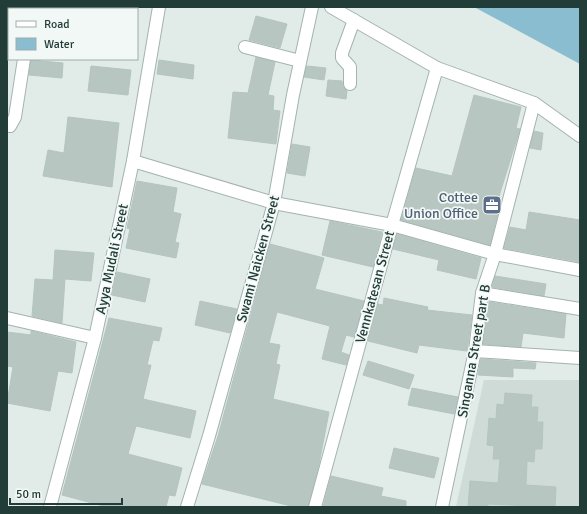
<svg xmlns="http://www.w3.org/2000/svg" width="587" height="514" font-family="Signika,sans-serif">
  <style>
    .built { fill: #cfdbd7 }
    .water { fill: #8abdcf }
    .building { fill: #b7c6c1; stroke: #b4c5c0 }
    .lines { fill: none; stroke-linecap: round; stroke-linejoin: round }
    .minor-casing { stroke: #a4b3b0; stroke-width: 14 }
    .tertiary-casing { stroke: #a4b3b0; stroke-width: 14 }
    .minor { stroke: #fff; stroke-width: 12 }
    .tertiary { stroke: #fff; stroke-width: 12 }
    .labels { text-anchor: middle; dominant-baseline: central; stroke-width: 3.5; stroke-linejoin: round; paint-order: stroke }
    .service-label { font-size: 14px; fill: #4e5e75; stroke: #f2f8f5; text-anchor: end }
    .street-label { font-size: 14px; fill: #223c38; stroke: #f2f8f5 }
  </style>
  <rect width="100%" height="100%" fill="#e1ebe8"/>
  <path class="built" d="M484 380H580V507H456Z"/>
  <path class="water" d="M474 7H580V64Z"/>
  <path class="building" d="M256 16 287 24 280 48 249 40Z
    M256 57 275 62 268 95 274 96 273 110 280 111 276 144 228 138 233 92 248 93Z
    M31 60 63 63 62 78 29 75Z
    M159 60 194 65 193 79 157 74Z
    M91 66 131 70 128 95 88 91Z
    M307 66 326 68 324 80 304 77Z
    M328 80 342 81 343 87 347 91 346 99 326 96Z
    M474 95 521 107 516 128 520 129 500 193 497 209H499L490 245 401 220 416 168 452 176Z
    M68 117 119 123 112 187 43 176 48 150 64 153Z
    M534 131 543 133 541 150 530 148Z
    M292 144 310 147 305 176 287 173Z
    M137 181 177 188 173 212 181 214 175 242 179 243 176 258 126 248 130 229 127 228Z
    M529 212 580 220V262L504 248 510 227 526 230Z
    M330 221 382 232 373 267 322 255Z
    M397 234 481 258 476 279 437 270 439 260 393 249Z
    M270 244 324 258 315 289 364 301 354 337 346 335 341 352 349 355 346 365 322 359 330 326 277 312 269 343 280 345 276 364 280 365 273 399 329 412 319 464 308 507H295L202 484 218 436Z
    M55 250 94 253 91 281 65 279 62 323 32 316 35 279 53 280Z
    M117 272 150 279 145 302 112 295Z
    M495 276 546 284 544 296 492 287Z
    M384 298 428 307 427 310 472 315 467 351 419 345 417 353 368 341 378 304 383 305Z
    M200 301 237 309 230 333 195 325Z
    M489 302 566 314 564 338 523 333 521 347 483 344Z
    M109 318 162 328 159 341 153 340 147 365H151L143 399 196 411 190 438 136 426 128 454 182 468 175 496 169 495 166 507H107L62 495Z
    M31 331 76 342 72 373 58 371 50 411 7 403 13 367 7 366V332L31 335Z
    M481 359 536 363 535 369 513 368V377L478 375Z
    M368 361 414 375 409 389 363 375Z
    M412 388 458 397 454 414 408 405Z
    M505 393 532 395 531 407H538L537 422H543L542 449H535L534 462 527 461 526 485 556 487 555 507 488 504V507H468L470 481 498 483 500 459H493L494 446 487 445 489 418 496 419 497 404 504 405Z
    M394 448 439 458 434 478 389 468Z
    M331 476 383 488 381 496 406 501V507H323Z"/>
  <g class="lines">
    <g class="minor-casing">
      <path id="minor" d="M47 9V7
        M7 16H9
        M245 47 300 61
        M350 84V67L342 58V53L354 20
        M7 126H10L15 117 24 59
        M133 161 274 203 392 225 495 254 580 270
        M482 293 580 309
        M7 318 95 338
        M475 351 580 358
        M187 507 209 436 274 203 293 95 312 7
        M315 507 392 225 437 68
        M442 507 475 351 482 293 495 254 534 103"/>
    </g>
    <g class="tertiary-casing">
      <path id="tertiary" d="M331 7 437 68 534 103 580 136
        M50 507 95 338 133 161 159 7"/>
    </g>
    <use href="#minor" class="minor"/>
    <use href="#tertiary" class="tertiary"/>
  </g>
  <defs>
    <g id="office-square" transform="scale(1)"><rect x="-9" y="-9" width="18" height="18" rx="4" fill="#5c6f8a" stroke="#f2f8f5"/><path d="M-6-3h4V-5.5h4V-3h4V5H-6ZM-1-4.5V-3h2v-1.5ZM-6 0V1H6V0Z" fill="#fff"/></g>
  </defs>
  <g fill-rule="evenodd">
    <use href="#office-square" x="492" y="205"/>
  </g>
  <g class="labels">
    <g class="service-label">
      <text x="478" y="197">Cottee<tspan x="478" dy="16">Union Office</tspan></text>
    </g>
    <g class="street-label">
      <text transform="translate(112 259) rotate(-78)">Ayya Mudali Street</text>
      <text transform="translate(258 259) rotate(-75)">Swami Naicken Street</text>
      <text transform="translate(375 287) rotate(-75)">Vennkatesan Street</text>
      <text transform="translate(474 351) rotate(-80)">Singanna Street part B</text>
    </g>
  </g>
  <rect width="587" height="514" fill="none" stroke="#223c38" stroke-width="16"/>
  <rect x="8" y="8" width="130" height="52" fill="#f2f8f5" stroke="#9fada9"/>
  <rect x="16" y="21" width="20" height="6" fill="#ffffff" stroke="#9fada9"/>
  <text x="44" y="28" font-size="12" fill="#223c38">Road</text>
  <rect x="16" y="38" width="20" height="12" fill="#8abdcf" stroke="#9fada9"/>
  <text x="44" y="48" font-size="12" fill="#223c38">Water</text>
  <path d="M10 498v6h112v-6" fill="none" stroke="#223c38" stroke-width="2"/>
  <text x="16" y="498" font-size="12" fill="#223c38" stroke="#f2f8f5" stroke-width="3" paint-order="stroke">50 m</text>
</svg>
